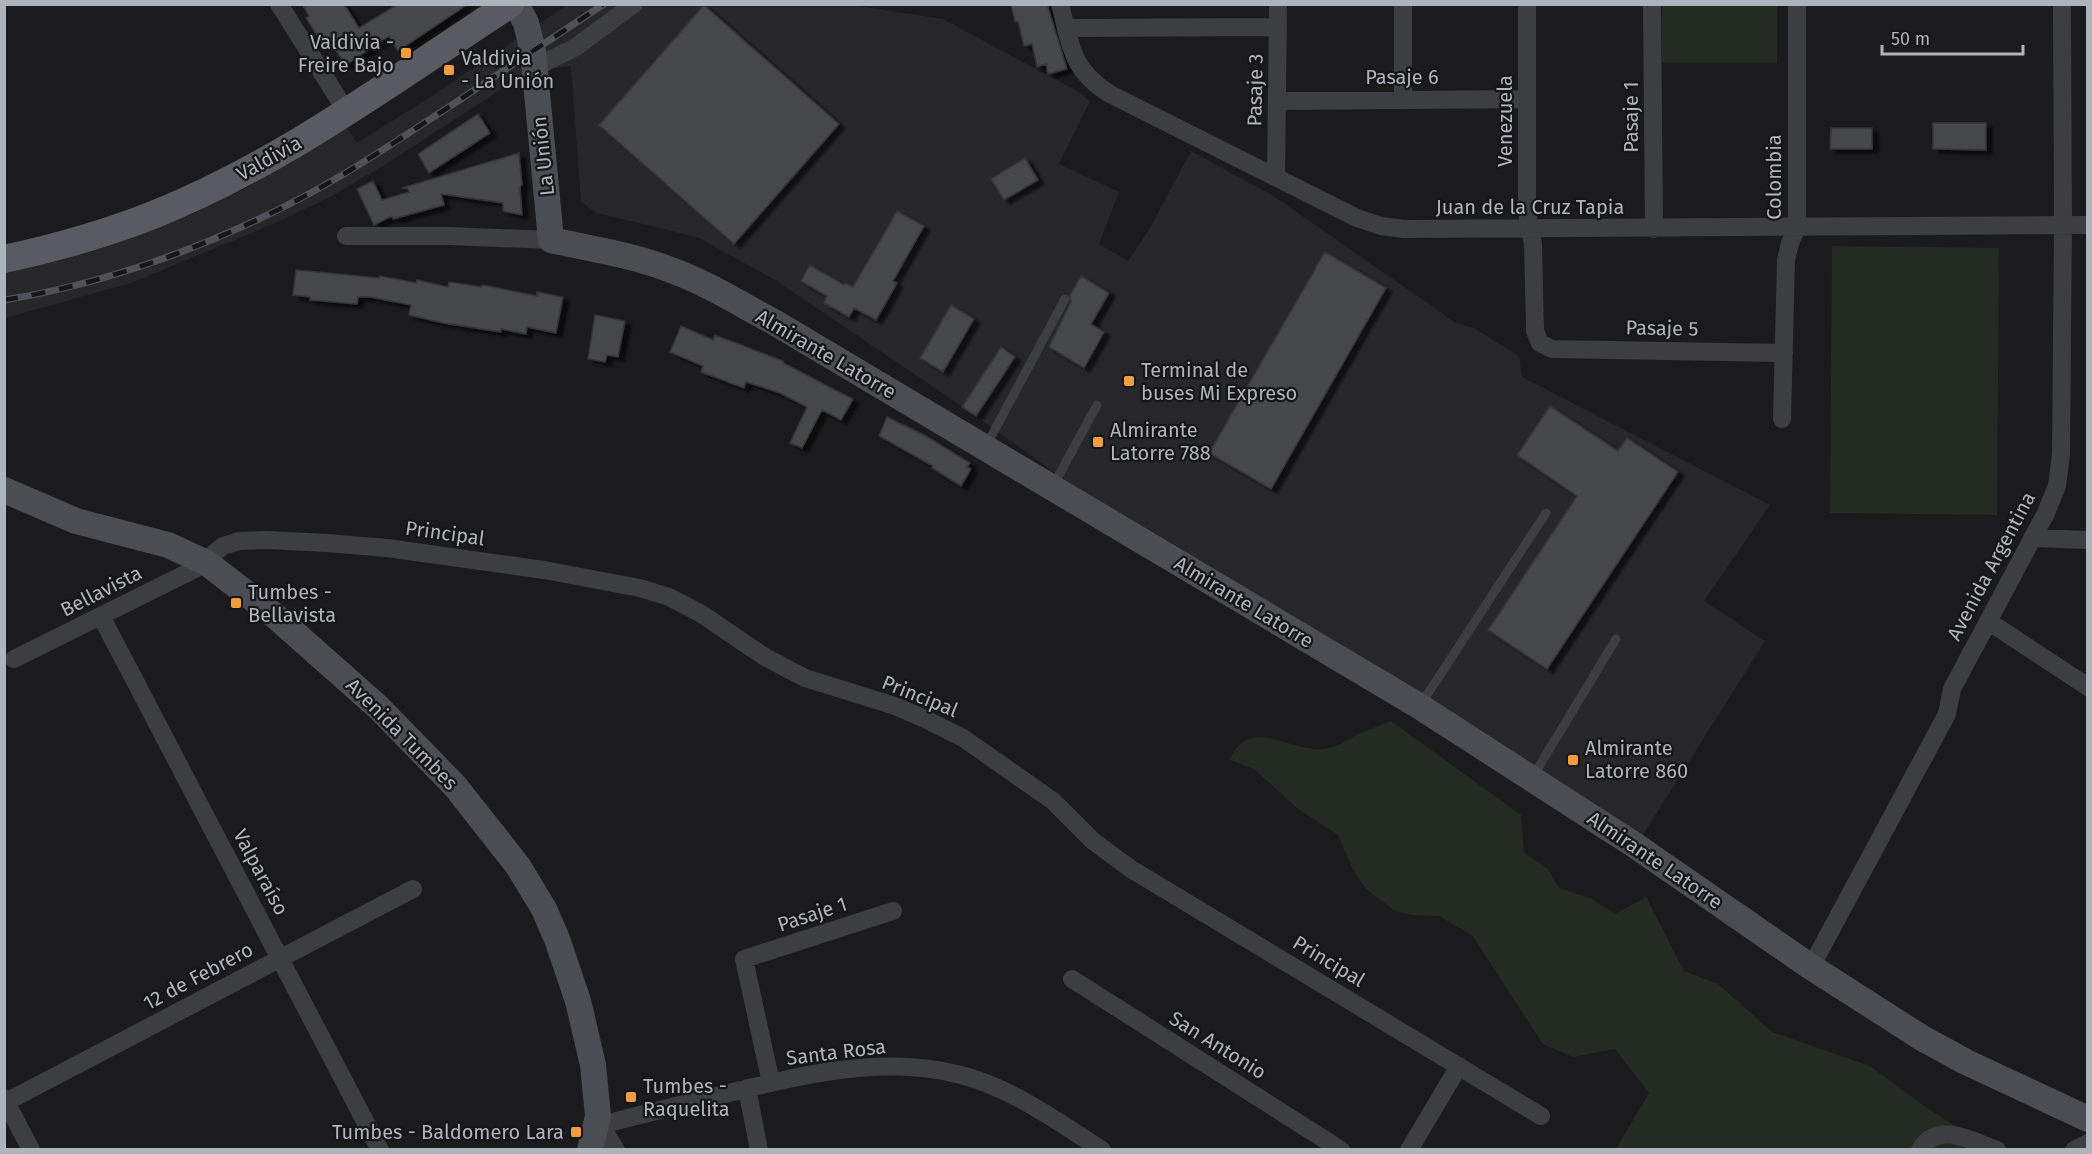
<svg xmlns="http://www.w3.org/2000/svg" width="2092" height="1154" font-family="'Fira Sans',sans-serif">
  <style>
    .built { fill: #27272a }
    .green { fill: #232b23 }
    .building { fill: #45464a; stroke: #353539; stroke-width: 1.5; filter: url(#shadow) }
    .lines { fill: none; stroke-linecap: round; stroke-linejoin: round }
    .service { stroke: #3c3e42; stroke-width: 9 }
    .minor { stroke: #3c3e42; stroke-width: 18 }
    .secondary { stroke: #4a4d52; stroke-width: 26 }
    .primary { stroke: #585b61; stroke-width: 28 }
    .rail-casing { stroke: #4f5257; stroke-width: 7 }
    .rail { stroke: #161618; stroke-width: 4.5; stroke-dasharray: 14; stroke-linecap: butt }
    .poi-dot { fill: #f09d40; stroke: #161618; stroke-width: 2 }
    .labels { text-anchor: middle; dominant-baseline: central; stroke-width: 4.5; stroke-linejoin: round; paint-order: stroke }
    .poi-label { font-size: 20px; fill: #aeb4bc; stroke: #161618; text-anchor: start }
    .street-label { font-size: 20px; fill: #aeb4bc; stroke: #161618 }
  </style>
  <defs>
    <filter id="shadow"><feDropShadow dx="6" dy="4" stdDeviation="1.5" flood-color="#0009"/></filter>
  </defs>
  <rect width="100%" height="100%" fill="#1b1b1d"/>
  <path class="built" d="M846 4 943 19 1077 91 1090 101 1059 164 1119 192 1099 244 1128 261 1150 228 1191 151 1272 195 1456 323 1474 328 1519 356 1522 377 1770 505 1704 601 1765 641 1637 844 1109 512 976 416 777 281 697 237 597 213 588 207 581 201 571 66 526 73 383 166 330 197 271 225 131 283 5 318V274L91 250 185 217 252 185 347 128 357 143 432 96 567 5Z"/>
  <path class="green" d="M1662 5H1777V63H1662Z
    M1832 246 1999 248 1997 515 1830 513Z
    M1391 721 1521 815 1524 853 1548 869 1559 888 1592 899 1615 914 1646 897 1684 971 1718 984 1772 1032 1870 1066 1931 1111 1970 1135 1990 1149H1616L1649 1093 1615 1049 1573 1057 1543 1044 1472 935 1439 916 1411 915 1394 910 1366 889 1353 870 1338 835 1298 809 1254 769 1230 760C1248 714 1291 753 1324 749 1339 747 1348 739 1361 733 1371 729 1381 725 1391 721Z"/>
  <path class="building" d="M302 4H344L359 28 398 4H468L398 51 389 36 346 65 328 39 322 43 306 18 309 16Z
    M1011 4H1047L1067 69 1048 74 1046 64 1037 67 1032 44 1024 46 1018 21 1015 22Z
    M704 5 839 124 734 244 599 125Z
    M478 114 490 133 429 173 418 154Z
    M1933 123H1986V150L1933 149Z
    M1831 128H1872V149H1830Z
    M519 153 522 185 520 187 522 215 503 211V203L441 194 444 205 393 219 392 216 374 225 357 189 373 181 382 200 409 192 408 189 402 188Z
    M1025 158 1038 180 1004 200 991 179Z
    M897 211 924 226 893 281 897 283 876 320 854 308 849 317 824 303 827 296 801 281 810 265 844 285 845 283 853 287Z
    M1325 252 1386 288 1271 489 1209 453Z
    M296 270 379 278 380 276 416 283 417 280 448 287 449 282 482 287V285L537 296V292L563 297 556 333 527 327 526 334 501 329V332L443 323 409 315 411 305 370 297H358L357 304 310 300V297L293 295Z
    M1081 276 1109 293 1091 324 1104 332 1084 368 1049 347 1071 302 1070 295Z
    M951 305 974 319 943 372 920 358Z
    M595 315 625 321 618 357 607 355 605 362 588 359Z
    M681 326 713 340 715 335 783 361V363L853 399 841 420 822 410 802 448 790 443 807 407 780 393 746 382 744 388 701 372 703 366 670 352Z
    M1001 347 1015 357 976 416 962 407Z
    M1550 406 1618 451 1627 438 1678 472 1547 669 1488 630 1577 496 1517 455Z
    M887 417 926 436 970 463 967 467 971 469 961 486 932 468 933 466 879 436Z"/>
  <g class="lines">
    <path class="service" d="M986 446 1065 299
      M1053 486 1097 405
      M1421 704 1546 513
      M1532 778 1616 639"/>
    <path class="minor" d="M279 4 346 111
      M1060 4C1071 46 1071 70 1110 94L1357 218 1381 226 1404 229 2088 225
      M1527 4V212L1533 244 1535 331 1540 343 1552 349 1784 353
      M1652 4 1654 229
      M1066 28 1278 27
      M534 68 576 47 634 4
      M1403 100V4
      M1277 101 1527 99
      M1276 176 1278 4
      M346 236H448L551 240
      M1782 419 1786 260 1790 243 1797 228V4
      M2032 538 2088 540
      M101 616 380 1150
      M1988 621 2088 687
      M14 659 207 563 211 556 223 546 239 541 267 540 327 543 387 548 544 570 640 588 669 597 700 613 765 657 805 678 895 706 923 718 963 738 1053 801 1093 841 1131 869 1541 1116
      M1811 967 1947 714 1952 689 2046 513 2057 486 2061 454 2063 225 2062 4
      M1072 979 1341 1150
      M771 1083 744 959 893 911
      M747 1088 759 1150
      M4 1098 31 1150
      M4 1103 413 889
      M597 1126C638 1115 680 1105 721 1095 798 1076 882 1054 961 1075 1012 1088 1058 1122 1102 1150
      M597 1126 606 1134 616 1150
      M1409 1150 1459 1066
      M1920 1150C1937 1120 1972 1141 1997 1150
      M2074 1150 2088 1143"/>
    <path class="secondary" d="M516 4 526 23 533 51 551 240C591 249 633 255 671 270 707 283 740 304 774 322L1419 706 1633 844 1811 967 1922 1038 1966 1062 2088 1119
      M4 490 76 521 168 545 207 563 274 615 378 707 455 786 518 866 544 909 557 939 578 1001 593 1065 598 1116 590 1150"/>
    <path class="primary" d="M4 259C55 248 105 234 153 215 281 164 395 79 510 4"/>
    <g class="rail-casing">
      <path id="rail" d="M4 300C105 284 210 246 301 198 353 171 402 137 452 105 502 71 553 38 604 4"/>
    </g>
    <use href="#rail" class="rail"/>
  </g>
  <g class="poi-dot">
    <rect x="400" y="47" width="12" height="12" rx="3"/>
    <rect x="443" y="64" width="12" height="12" rx="3"/>
    <rect x="1123" y="375" width="12" height="12" rx="3"/>
    <rect x="1092" y="436" width="12" height="12" rx="3"/>
    <rect x="230" y="597" width="12" height="12" rx="3"/>
    <rect x="1567" y="754" width="12" height="12" rx="3"/>
    <rect x="625" y="1091" width="12" height="12" rx="3"/>
    <rect x="570" y="1126" width="12" height="12" rx="3"/>
  </g>
  <g class="labels">
    <g class="poi-label">
      <text x="394" y="42" text-anchor="end">Valdivia -<tspan x="394" dy="23">Freire Bajo</tspan></text>
      <text x="461" y="58">Valdivia<tspan x="461" dy="23">- La Unión</tspan></text>
      <text x="1141" y="370">Terminal de<tspan x="1141" dy="23">buses Mi Expreso</tspan></text>
      <text x="1110" y="430">Almirante<tspan x="1110" dy="23">Latorre 788</tspan></text>
      <text x="248" y="592">Tumbes -<tspan x="248" dy="23">Bellavista</tspan></text>
      <text x="1585" y="748">Almirante<tspan x="1585" dy="23">Latorre 860</tspan></text>
      <text x="643" y="1086">Tumbes -<tspan x="643" dy="23">Raquelita</tspan></text>
      <text x="564" y="1132" text-anchor="end">Tumbes - Baldomero Lara</text>
    </g>
    <g class="street-label">
      <text x="1402" y="77">Pasaje 6</text>
      <text transform="translate(1255 90) rotate(-89)">Pasaje 3</text>
      <text transform="translate(1631 117) rotate(-90)">Pasaje 1</text>
      <text transform="translate(1505 121) rotate(-90)">Venezuela</text>
      <text transform="translate(543 156) rotate(-96)">La Unión</text>
      <text transform="translate(269 158) rotate(-29)">Valdivia</text>
      <text transform="translate(1774 177) rotate(-90)">Colombia</text>
      <text x="1530" y="207">Juan de la Cruz Tapia</text>
      <text transform="translate(1662 328) rotate(1)">Pasaje 5</text>
      <text transform="translate(826 354) rotate(30)">Almirante Latorre</text>
      <text transform="translate(445 533) rotate(8)">Principal</text>
      <text transform="translate(1991 566) rotate(-62)">Avenida Argentina</text>
      <text transform="translate(101 591) rotate(-27)">Bellavista</text>
      <text transform="translate(1244 602) rotate(31)">Almirante Latorre</text>
      <text transform="translate(920 696) rotate(22)">Principal</text>
      <text transform="translate(402 734) rotate(45)">Avenida Tumbes</text>
      <text transform="translate(1655 860) rotate(34)">Almirante Latorre</text>
      <text transform="translate(261 872) rotate(62)">Valparaíso</text>
      <text transform="translate(812 914) rotate(-18)">Pasaje 1</text>
      <text transform="translate(1329 961) rotate(31)">Principal</text>
      <text transform="translate(198 976) rotate(-28)">12 de Febrero</text>
      <text transform="translate(1218 1045) rotate(32)">San Antonio</text>
      <text transform="translate(836 1052) rotate(-7)">Santa Rosa</text>
    </g>
  </g>
  <rect width="2092" height="1154" fill="none" stroke="#aeb4bc" stroke-width="12"/>
  <path d="M1882 45v9h141v-9" fill="none" stroke="#aeb4bc" stroke-width="3"/>
  <text x="1891" y="45" font-size="18" fill="#aeb4bc" stroke="#161618" stroke-width="4.5" paint-order="stroke">50 m</text>
</svg>
